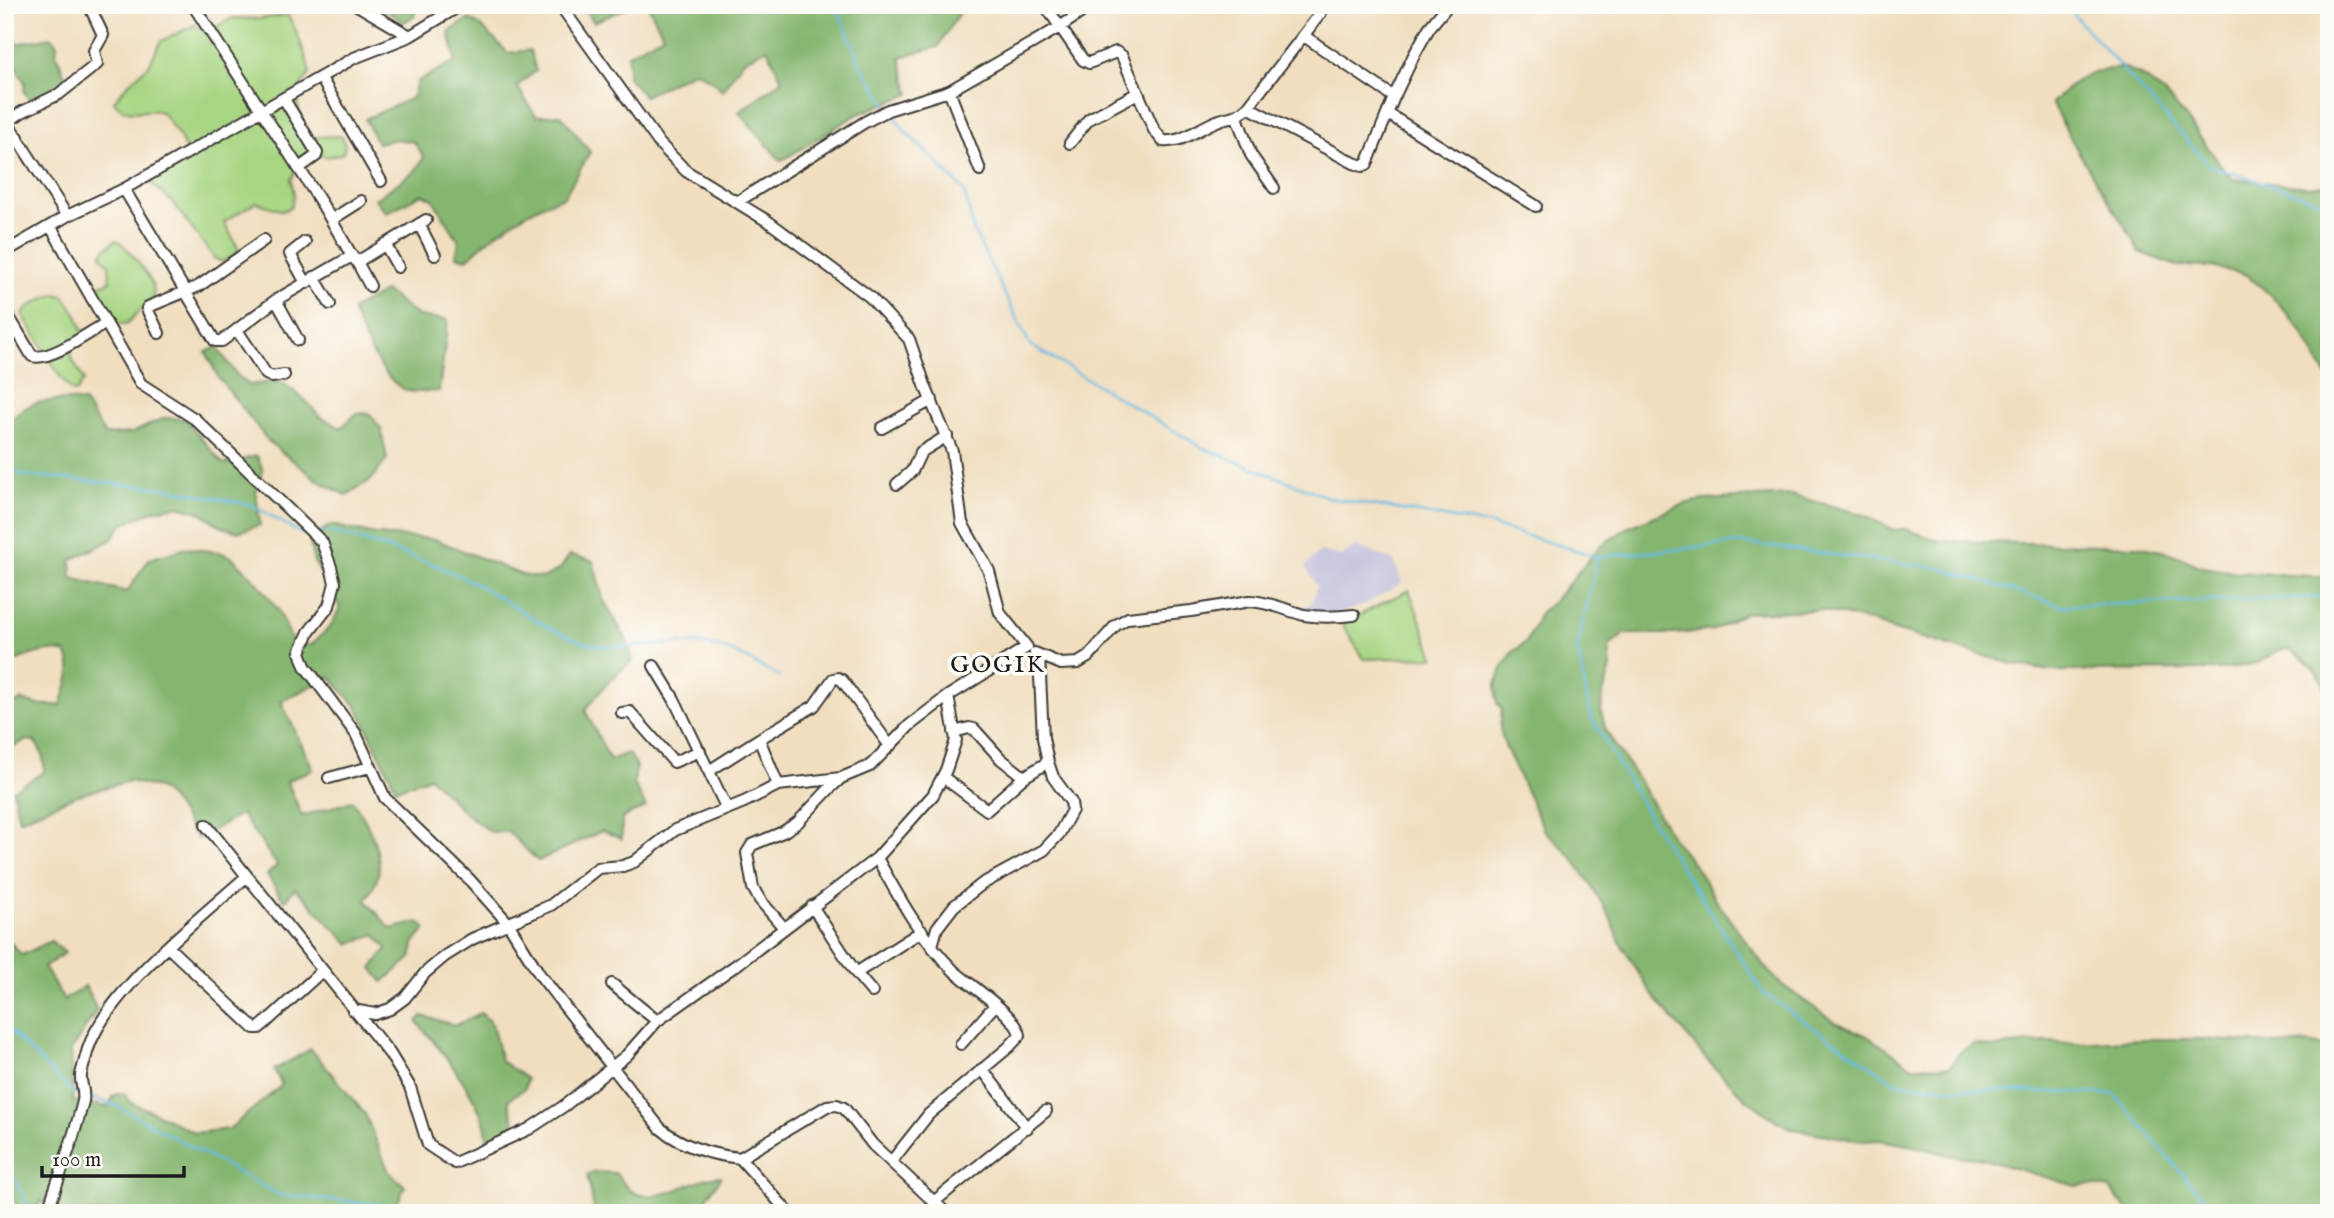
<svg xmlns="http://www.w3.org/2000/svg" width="2334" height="1218" font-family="'IM FELL English',serif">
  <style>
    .industrial { fill: #c3c1db }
    .green { fill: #a7d582; stroke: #62784f; stroke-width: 2 }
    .forest { fill: #85b670; stroke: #506946; stroke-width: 2 }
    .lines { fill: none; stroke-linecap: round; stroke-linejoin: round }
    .stream { stroke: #64b9e0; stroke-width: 2.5 }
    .minor-casing { stroke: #3c3934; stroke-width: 14 }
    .minor { stroke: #fff; stroke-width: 10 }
    .labels { text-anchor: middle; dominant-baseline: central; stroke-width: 7; stroke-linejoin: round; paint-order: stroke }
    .quarter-label { font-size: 24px; letter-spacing: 2px; fill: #1c1c1c; stroke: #fdfcf7 }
  </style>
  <rect width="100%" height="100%" fill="#fdfcf7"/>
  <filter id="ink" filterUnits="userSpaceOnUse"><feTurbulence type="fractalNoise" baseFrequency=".0143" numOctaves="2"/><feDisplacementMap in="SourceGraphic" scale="14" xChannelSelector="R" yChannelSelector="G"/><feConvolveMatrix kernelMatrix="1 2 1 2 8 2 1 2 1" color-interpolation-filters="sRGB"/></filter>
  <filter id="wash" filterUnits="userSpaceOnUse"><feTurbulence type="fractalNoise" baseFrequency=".00686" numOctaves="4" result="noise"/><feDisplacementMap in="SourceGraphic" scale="28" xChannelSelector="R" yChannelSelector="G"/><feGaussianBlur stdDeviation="1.57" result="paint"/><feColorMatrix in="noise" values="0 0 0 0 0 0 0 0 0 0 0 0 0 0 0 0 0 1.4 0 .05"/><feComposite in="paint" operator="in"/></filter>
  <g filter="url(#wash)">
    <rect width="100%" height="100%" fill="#f0debf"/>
    <path class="industrial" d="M1357 546 1394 561 1402 583 1364 605 1331 615 1303 611V608L1312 602 1317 586 1305 566 1321 551 1342 556Z"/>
    <path class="green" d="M287 15C294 22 309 64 310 74 290 93 298 119 313 137L342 136 345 145 343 153C313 166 314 135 291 180L294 194 291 207 283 211 256 202 224 222 238 248 237 254 222 262 214 258 172 202 152 184 151 179C164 171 177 168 190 158L180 138 162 112C144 107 126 120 114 101L128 84 149 65 161 41 195 25 206 32 233 18 259 19Z
      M116 240C125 243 150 277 153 286 154 290 154 293 153 298L127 324 113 323 94 288 110 281 109 265 101 255 105 249Z
      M55 294 64 296 77 315 84 334 71 350 72 359 84 380 77 391 73 392 61 378 23 315C29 303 44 299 55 294Z
      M1409 590 1434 657 1364 659 1342 624Z"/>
    <path class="forest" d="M379 5H410L416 15 404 22Z
      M581 5H633L594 22Z
      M648 5H964L938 47 900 57 910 94 858 114 781 161 739 112 782 80 767 48 743 61 722 91 714 82 695 71 644 96 628 77V54L663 35Z
      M469 19 481 26 508 53 530 50 536 71 517 86 536 116 561 115 590 152 564 197C532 206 491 235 467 259L456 256 459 241 432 198 422 194 386 213 375 199 415 171 424 157 414 142 397 139 377 143 365 119 412 98 418 81 456 61 449 32Z
      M51 37 57 44 56 53 66 78 62 87 36 101 29 99 24 92 25 83 9 55 15 44Z
      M2125 68C2174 87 2199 140 2232 179L2309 187 2329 184V380L2298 326 2274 298 2247 275 2212 267 2177 266 2139 252C2131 234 2121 220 2110 204 2090 171 2069 138 2052 103 2076 79 2089 69 2125 68Z
      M385 291 418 316 448 320 439 391C429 391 414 394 406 390 382 381 361 333 352 310Z
      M217 347 237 375 249 385 281 381 306 401 319 416 341 428 357 413 370 414 381 429 387 459 371 480 346 495 320 482 269 442 218 377 206 352Z
      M66 400 84 402 105 435 132 433 164 418 185 419 223 464 257 456 263 470 256 491 260 525 238 532 220 526 202 513 179 506 155 510 123 524 111 540 71 560 72 578 127 592 149 559 186 548 219 552 232 557 257 582 279 611 294 645H311L331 626 340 608 314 562 309 539 331 525 376 535 434 539 522 575 543 578 560 569 570 555 593 561 603 599 627 641 633 660 610 680 585 710 610 760 628 753 636 764 634 784 646 807 622 818V839L602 831 538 861 508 832H491L466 814 430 777 396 789 357 707 330 677 281 701 313 769 287 781 302 816 353 801C366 820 383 851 378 875 377 884 369 893 366 901L391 929 419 922 426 929 415 941 411 958 383 982 372 968 387 949 375 934 349 944 295 888 284 901 267 875 277 865 241 814 197 839 177 807 165 793 158 788 129 781 75 796 19 820 13 790 44 772C45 759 42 749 33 740L24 741 5 751V708L21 700 38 705H61C66 687 76 670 66 653 46 647 28 656 10 663L5 656V427C24 403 36 401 66 400Z
      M1791 495 1862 514 1894 530 1905 529 1940 541 2137 546 2171 553 2202 567 2235 572 2329 577V696C2318 670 2312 665 2289 649L2280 650 2258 663 2219 670 2050 671 2016 665 1891 629 1874 622 1821 610 1745 613 1714 630 1674 634H1624L1609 647 1611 668 1603 693 1601 711 1606 731 1639 781 1672 837 1698 870 1716 900 1768 971 1781 984 1833 1021 1867 1036 1912 1066 1950 1067 1959 1053 1974 1044 1992 1047 2040 1042 2079 1043 2143 1039H2202L2289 1045 2308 1043 2329 1047V1213H2130L2110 1189 2093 1185 2076 1186 1983 1159 1948 1155 1915 1146 1879 1140 1861 1141 1793 1129 1778 1122 1747 1100 1707 1060 1650 992 1620 942 1610 917 1591 885 1571 856 1544 830 1505 746 1500 729 1502 709 1497 703 1496 684 1503 667 1513 652 1527 641 1541 612 1554 601 1600 546 1629 527 1684 504 1703 500Z
      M5 937 22 955 51 941 65 953 44 967 64 1000 85 986 97 1010 71 1050 73 1101 108 1107 114 1095 124 1093 130 1102 164 1117 195 1133 229 1129 282 1085 274 1070 311 1049 365 1114 389 1172 405 1186 393 1213H60L41 1201 33 1213H25L14 1202 5 1184Z
      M481 1013 492 1024 501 1061 527 1079 525 1088 508 1100 515 1124 487 1142C490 1109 439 1047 417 1022L422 1016 456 1025Z
      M593 1172 615 1173C620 1178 625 1186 630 1190 657 1209 695 1175 722 1176L696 1213H595L587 1175Z"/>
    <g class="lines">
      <path class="stream" d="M836 5 861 65 889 108
        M2065 5 2210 166 2329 204
        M892 113 903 129 964 190 974 232 1030 345 1203 448 1330 498 1491 525 1598 557 1742 543 1939 568 2063 606 2320 597 2329 604
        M5 468 23 475 165 488 252 505 302 534 308 533
        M318 532C336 530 353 538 370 543 407 554 444 567 478 585 513 604 543 628 580 641 625 656 673 636 718 647 737 652 762 668 780 676
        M1598 557 1577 647 1591 717 1659 833 1764 994 1896 1083 1956 1089 2114 1094 2216 1213
        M5 1026 71 1091 79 1094
        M85 1096 117 1106 279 1195 409 1207 434 1213
        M5 1161 32 1213"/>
    </g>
  </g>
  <g filter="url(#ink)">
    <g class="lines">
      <g class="minor-casing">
        <path id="minor" d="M357 5 410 36 461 5
          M1045 5 1083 60 1089 63 1116 52 1122 56 1154 130 1163 141C1184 143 1198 128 1217 121 1231 115 1236 119 1248 107L1320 14 1311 5
          M1304 36 1394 97
          M321 78 381 181
          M949 91 980 170
          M284 99 317 153 316 156 299 168
          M1248 107 1354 163 1362 166 1367 164 1394 97 1414 55 1429 28 1448 5
          M1388 114 1536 206
          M1237 117 1251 155 1274 188
          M5 119 67 216
          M7 122 22 112 59 94 97 64 94 51 103 35 89 5
          M1070 143 1089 119 1138 93
          M5 148 18 137
          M124 189 215 341H222L276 300 352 256 322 204 193 5
          M737 202 865 122 888 110 949 91 1060 27 1092 5
          M331 220 361 201
          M419 224 435 255
          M51 227 141 384 195 419 322 542 331 567 335 583 329 606 309 632 300 652 305 666 356 734 385 798 469 879 508 923 540 975 660 1128C683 1147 711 1155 740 1158L827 1106 837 1105 844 1108 873 1145 946 1213
          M305 242 290 254 306 283
          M385 244 398 267
          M5 252 67 216 124 189 354 58 410 36
          M352 256 357 262 426 220
          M357 262 370 286
          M314 277 330 304
          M276 300 298 340
          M5 310 32 356C49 362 90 332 106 323
          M237 330 266 374 272 377 284 375
          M159 333 147 309 148 307 199 286 264 240
          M882 428 932 400
          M897 484 912 471 921 452 947 436
          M1035 653 1061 664 1078 663 1088 657 1116 625 1128 618 1191 611 1250 601C1269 602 1286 610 1304 615 1322 618 1337 617 1354 615
          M654 666 674 699 727 809
          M622 713 630 712 674 762 700 751
          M954 732 969 728 974 729 1001 759 1024 777 1048 762
          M709 771 759 739
          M943 777 987 810 1024 777
          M329 778 370 767
          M778 785 759 739 814 706 833 679 838 678 842 680 890 746
          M206 825 390 1054 410 1087 428 1145 455 1163 529 1129 564 1106 627 1055 657 1021 739 963 877 858 933 795 946 770 956 740 948 696 1027 647 1000 613 989 571 962 523 952 451 926 388 909 339 870 297 769 222 686 171 659 143 560 5
          M877 858C898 896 922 940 954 971 970 985 1017 1016 1020 1035L1009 1047 929 1114 891 1162
          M812 906 856 973 922 931
          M784 928 760 900 753 888 747 853 752 845 783 832 797 823 830 788 841 778 870 766 910 725 948 696
          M932 946 937 928 954 906 982 884 1044 850 1059 834 1072 810 1071 802 1053 777 1048 762 1043 738 1039 655
          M168 947 254 1028H259L264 1024 322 971
          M856 973 872 992
          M612 984 657 1021
          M353 1010 375 1014 390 1009 405 998 425 973 445 956 472 939 551 905 598 868 623 866 634 862 675 830 744 802 778 785 841 778
          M961 1044 995 1005
          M982 1069 1027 1128
          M740 1158 789 1213
          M935 1201 1046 1111
          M47 1213C59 1176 74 1139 83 1101 85 1091 80 1084 81 1075 81 1073 87 1053 88 1049 107 991 199 919 246 877"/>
      </g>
      <use href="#minor" class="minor"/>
    </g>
  </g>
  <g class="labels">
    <g class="quarter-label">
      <text x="998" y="665">GOGIK</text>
    </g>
  </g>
  <rect width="2334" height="1218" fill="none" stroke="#fdfcf7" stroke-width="28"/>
  <path d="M42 1166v10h142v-10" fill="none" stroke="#1c1c1c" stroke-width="3.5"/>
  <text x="52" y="1166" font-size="21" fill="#1c1c1c" stroke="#fdfcf7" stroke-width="5" paint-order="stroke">100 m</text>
</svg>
